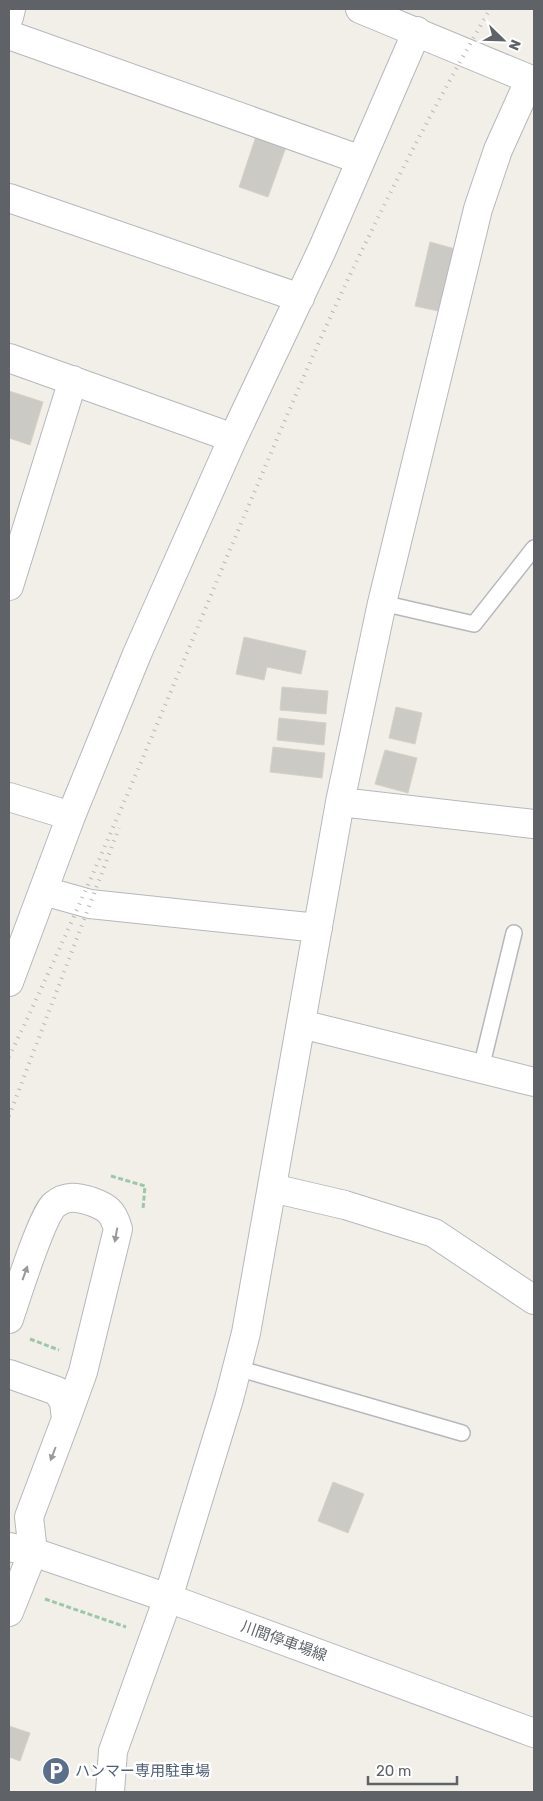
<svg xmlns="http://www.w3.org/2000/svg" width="543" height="1801" font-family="Rubik,'Noto Sans JP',sans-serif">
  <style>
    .building { fill: #cccac5; stroke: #d6d1c6 }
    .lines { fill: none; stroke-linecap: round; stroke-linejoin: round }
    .service-casing { stroke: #b5b8bc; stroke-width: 18 }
    .minor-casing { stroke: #b5b8bc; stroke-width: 30 }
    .tertiary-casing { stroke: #b5b8bc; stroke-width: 30 }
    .secondary-casing { stroke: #b6babf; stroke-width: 30 }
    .path { stroke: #9cc7a9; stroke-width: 3; stroke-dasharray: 5 2.5; stroke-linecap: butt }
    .service { stroke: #fff; stroke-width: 15 }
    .minor { stroke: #fff; stroke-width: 28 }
    .tertiary { stroke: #fff; stroke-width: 28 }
    .secondary { stroke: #fff; stroke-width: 28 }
    .rail { stroke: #b6b7b8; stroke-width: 4; stroke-dasharray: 1 6; stroke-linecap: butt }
    .oneway { fill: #979a9d }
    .labels { text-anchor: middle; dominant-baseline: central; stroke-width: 5; stroke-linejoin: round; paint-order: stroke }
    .street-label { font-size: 15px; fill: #5f6368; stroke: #fff }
    .service-label { font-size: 15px; fill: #4e5e75; stroke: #fff; text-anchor: start }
  </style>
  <rect width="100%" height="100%" fill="#f1efe8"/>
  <path class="building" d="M256 136 286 147 268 197 239 187Z
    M430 242 459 250 443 312 415 306Z
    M9 391 43 402 30 445 9 438Z
    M244 637 306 651 301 674 267 667 264 680 236 674Z
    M282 687 328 691 326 714 280 710Z
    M396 707 422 713 415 744 389 738Z
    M279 718 326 723 324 745 277 740Z
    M273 747 325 753 322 778 270 772Z
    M385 750 417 758 408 793 375 784Z
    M333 1482 364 1494 348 1533 318 1521Z
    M9 1726 30 1733 20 1761 9 1757Z"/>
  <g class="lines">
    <g class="service-casing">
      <path id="service" d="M382 603 474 624 534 548
        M481 1068 514 933
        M237 1368 462 1433"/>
    </g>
    <g class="minor-casing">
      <path id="minor" d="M360 9 534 81
        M9 17 11 9
        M9 35 361 160
        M9 198 300 298
        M9 358 233 438
        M9 586 73 380
        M9 797 71 816
        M340 802 534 824
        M44 891 90 904 318 928
        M9 982 71 816 137 654 233 438 322 250 417 31
        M301 1024 534 1082
        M272 1188 345 1205 434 1233 534 1300
        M168 1598 229 1399 246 1333 340 802 382 603 478 209 498 150 530 79
        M9 1612 33 1552"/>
    </g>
    <g class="tertiary-casing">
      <path id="tertiary" d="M9 1319C15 1301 43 1213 54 1205 66 1195 77 1197 90 1201 107 1207 113 1211 118 1229L83 1372 66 1419
        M9 1374 57 1391 64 1402 66 1419 29 1517 33 1552 9 1547
        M110 1792 113 1751 168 1598"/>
    </g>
    <g class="secondary-casing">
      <path id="secondary" d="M33 1552 168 1598 534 1733"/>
    </g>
    <path class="path" d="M111 1176 145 1186 143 1209
      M30 1339 59 1350
      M45 1599 126 1627"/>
    <use href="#service" class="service"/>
    <use href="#minor" class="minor"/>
    <use href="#tertiary" class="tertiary"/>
    <use href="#secondary" class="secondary"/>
    <path class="rail" d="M9 1057C89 890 160 718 231 547 276 442 319 336 370 234 407 158 448 82 490 9
      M9 1116 119 828"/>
  </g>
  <defs><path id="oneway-solid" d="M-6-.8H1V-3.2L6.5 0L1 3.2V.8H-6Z" transform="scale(1.25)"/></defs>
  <g class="oneway">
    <use href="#oneway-solid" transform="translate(116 1235) rotate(100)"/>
    <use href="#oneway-solid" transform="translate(25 1273) rotate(-70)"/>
    <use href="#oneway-solid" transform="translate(53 1454) rotate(111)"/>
  </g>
  <defs>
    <g id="parking-disc" transform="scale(1.4375)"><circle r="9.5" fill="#5c6f8a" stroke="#fff"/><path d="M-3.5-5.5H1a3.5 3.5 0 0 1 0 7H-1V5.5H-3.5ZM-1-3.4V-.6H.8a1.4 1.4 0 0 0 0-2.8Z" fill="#fff"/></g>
  </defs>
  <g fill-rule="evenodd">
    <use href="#parking-disc" x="56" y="1771"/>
  </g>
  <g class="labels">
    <g class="street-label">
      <text transform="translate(284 1641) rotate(20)">川間停車場線</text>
    </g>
    <g class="service-label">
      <text x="75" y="1771">ハンマー専用駐車場</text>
    </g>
  </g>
  <rect width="543" height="1801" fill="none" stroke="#5f6368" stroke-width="20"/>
  <g transform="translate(503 40) rotate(113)" stroke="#ffffff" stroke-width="4" paint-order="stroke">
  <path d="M0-4L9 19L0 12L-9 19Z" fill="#5f6368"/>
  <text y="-8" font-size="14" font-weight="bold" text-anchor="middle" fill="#5f6368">N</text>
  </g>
  <path d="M368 1776v8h89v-8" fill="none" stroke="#5f6368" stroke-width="2.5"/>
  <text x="376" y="1776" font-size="15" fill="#5f6368" stroke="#ffffff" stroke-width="4" paint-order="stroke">20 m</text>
</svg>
